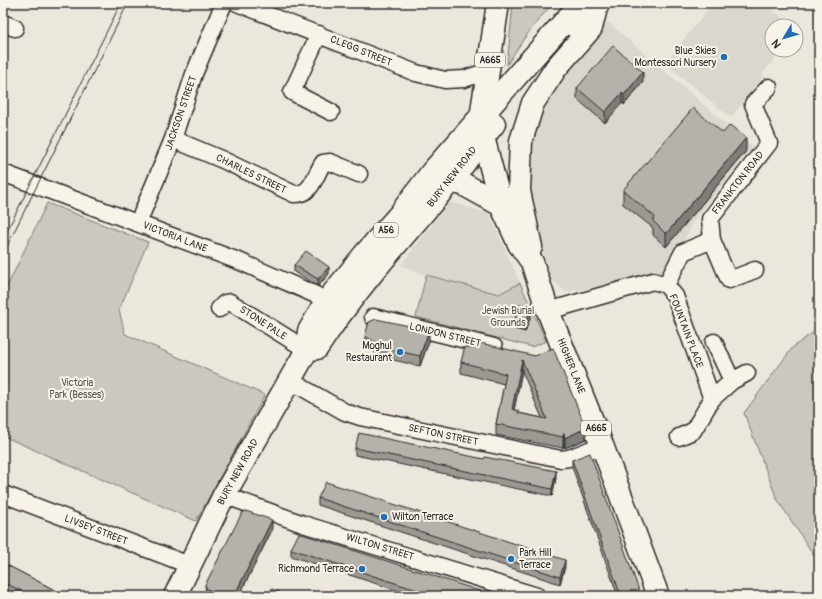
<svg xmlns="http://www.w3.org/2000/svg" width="822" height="599" font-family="Pangolin,sans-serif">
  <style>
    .built { fill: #dbd7ce }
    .green { fill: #cbc8bf; stroke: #7b7a75 }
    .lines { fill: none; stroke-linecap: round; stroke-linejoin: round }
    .street-casing { stroke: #2b2b2b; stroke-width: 19 }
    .primary-casing { stroke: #2b2b2b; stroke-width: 25 }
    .highway-casing { stroke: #2b2b2b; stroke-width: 25 }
    .street { stroke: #f7f3e8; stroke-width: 16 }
    .primary { stroke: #f7f3e8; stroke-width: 22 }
    .highway { stroke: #f7f3e8; stroke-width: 22 }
    .tram { stroke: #2b2b2b; stroke-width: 1 }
    .wall { fill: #9c9993; stroke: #2b2b2b; fill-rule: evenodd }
    .shaded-wall { fill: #7f7d78; stroke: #2b2b2b }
    .building { fill: #b5b2ab; stroke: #2b2b2b; fill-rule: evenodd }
    .poi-dot { fill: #1f6fb2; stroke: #f7f3e8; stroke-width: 1.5 }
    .labels { text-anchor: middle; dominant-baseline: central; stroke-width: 4; stroke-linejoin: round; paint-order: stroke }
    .shield { fill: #f7f3e8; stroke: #686764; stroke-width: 1 }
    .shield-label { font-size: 9px; font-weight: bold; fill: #2b2b2b }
    .street-label { font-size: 10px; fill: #2b2b2b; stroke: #f7f3e8 }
    .poi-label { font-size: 10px; fill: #2b2b2b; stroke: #f7f3e8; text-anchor: end }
    .park-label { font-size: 10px; fill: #535250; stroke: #f7f3e8 }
  </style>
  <rect width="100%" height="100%" fill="#ebe7dd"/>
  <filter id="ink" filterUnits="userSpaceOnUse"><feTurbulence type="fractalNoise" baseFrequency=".025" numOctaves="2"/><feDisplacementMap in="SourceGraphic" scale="8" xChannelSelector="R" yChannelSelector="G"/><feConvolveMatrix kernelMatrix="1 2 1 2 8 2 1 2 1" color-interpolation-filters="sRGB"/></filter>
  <g filter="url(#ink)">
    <path class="built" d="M713 3H764L793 26H772V50H783L763 73 761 79 731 118 665 63Z
      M608 22 753 147 693 222 667 276 566 292 551 280 527 195 528 133 551 82Z
      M449 202 489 213 520 283 499 294 426 275 401 265Z"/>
    <path class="green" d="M513 3H554C535 22 521 42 507 65Z
      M47 203 148 242 119 310 125 334 265 395 196 521 3 436V295Z
      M426 275 499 294 520 283 546 341 532 347 416 317Z
      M819 328V563L777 499 744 413 793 347Z"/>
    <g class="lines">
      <g class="street-casing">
        <path id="street" d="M237 3 416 73 445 80 464 79 488 71
          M3 23 15 28
          M319 34 292 92 331 112
          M173 139 223 160 294 194C312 195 314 177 323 163L330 162 359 174
          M3 173 241 262 316 295 335 307
          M138 223 173 139 194 74 224 3
          M712 240 710 219 769 143 753 104 769 87
          M666 285 683 252 712 240 729 280 755 270
          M219 309 225 303 230 302 307 350
          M548 311 653 281 666 285 675 296 712 399 693 431 679 437
          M373 317 494 347
          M714 342 732 381
          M289 380 345 412 360 417 561 459 569 458 602 445
          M712 399 732 381 747 373
          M3 494 189 565
          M224 495 303 524 537 596"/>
      </g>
      <g class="primary-casing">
        <path id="primary" d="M498 3 481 118 483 137 501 205 519 244 532 262 548 311 602 445 658 596
          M450 182 463 184 501 205
          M531 247 519 191 521 141 533 103 556 68 591 28 596 8"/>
      </g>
      <g class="highway-casing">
        <path id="highway" d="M577 28 599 3
          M307 350 317 348C355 289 403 237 448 184 464 165 478 143 494 124
          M175 596 224 495 307 350 309 331 326 302 364 255 400 214 432 172 581 3"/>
      </g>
      <use href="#street" class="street"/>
      <use href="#primary" class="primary"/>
      <use href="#highway" class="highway"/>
      <path class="tram" d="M3 239 121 3
        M3 254 128 3"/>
    </g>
    <path class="wall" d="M643 82 624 105 622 103 605 123 577 99V88Z
      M723 133 746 151 666 247 653 235V228L623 204V190Z
      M294 265 329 274 318 286 294 272Z
      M531 315 525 332 514 329V322Z
      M365 336 429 341 420 366 384 358 365 346Z
      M471 348 535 356 586 439 565 448 564 444 563 448 496 435V424L504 384 461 373V362ZM522 371 542 418 519 413 514 410Z
      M355 448 556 478 552 496 355 455Z
      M572 460 640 596H618L572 467Z
      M318 498 565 567 560 584 318 505Z
      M272 530 239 596H206L205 585Z
      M291 549 495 596H414L291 556Z
      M3 563 66 596H17L3 589Z"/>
    <path class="shaded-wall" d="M643 72V82L624 105V95Z
      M622 93V103L605 123V112Z
      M746 138V151L666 247V234Z
      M329 267V274L318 286V279Z
      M531 308V315L525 332V325Z
      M429 330V341L420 366V356Z
      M522 360V371L512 420V409Z
      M586 428V439L565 448V438Z
      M564 433V444L563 448V437Z
      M556 471V478L552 496V489Z
      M272 520V530L239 596H234Z
      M565 560V567L560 584V577Z
      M640 593V596H632Z"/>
    <path class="building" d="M613 46 643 72 624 95 622 93 605 112 577 88Z
      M693 108 723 133 730 125 746 138 666 234 653 221 655 217 623 190Z
      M306 251 329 267 318 279 294 265Z
      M519 305 531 308 525 325 514 322Z
      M376 319 429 330 420 356 384 348 365 336 369 322Z
      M472 341 535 356 553 348 586 428 565 438 564 433 563 437 496 424 506 374 461 362 465 346 471 348ZM522 360 547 419 518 413 519 411 512 409Z
      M359 433 484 459 485 457 556 471 552 489 355 448Z
      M590 453 640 593 632 596H621L572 460Z
      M326 482 565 560 560 577 318 498Z
      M246 511 272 520 234 596H223L207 589 205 585 242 513Z
      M299 533 434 576 495 596H435L291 549Z
      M3 563 66 596H31L3 582Z
      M272 589 289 596H269Z"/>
  </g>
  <g class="poi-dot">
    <circle cx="724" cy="57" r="4"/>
    <circle cx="400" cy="352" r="4"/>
    <circle cx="384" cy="517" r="4"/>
    <circle cx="511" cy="559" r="4"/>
    <circle cx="362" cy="569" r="4"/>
  </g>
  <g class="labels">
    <g class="shield">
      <rect x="475" y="53" width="30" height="14" rx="3"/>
      <rect x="374" y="223" width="24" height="14" rx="3"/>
      <rect x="581" y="421" width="30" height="14" rx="3"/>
    </g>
    <g class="shield-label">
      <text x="490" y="60">A665</text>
      <text x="386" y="230">A56</text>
      <text x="596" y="428">A665</text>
    </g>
    <g class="street-label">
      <text transform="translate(361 51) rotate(22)">CLEGG STREET</text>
      <text transform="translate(181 113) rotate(-71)">JACKSON STREET</text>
      <text transform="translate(251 174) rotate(26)">CHARLES STREET</text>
      <text transform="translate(452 177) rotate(-52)">BURY NEW ROAD</text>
      <text transform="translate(738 183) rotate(-52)">FRANKTON ROAD</text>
      <text transform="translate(175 237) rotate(21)">VICTORIA LANE</text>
      <text transform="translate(263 323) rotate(33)">STONE PALE</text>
      <text transform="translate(686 331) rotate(69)">FOUNTAIN PLACE</text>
      <text transform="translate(445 335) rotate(14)">LONDON STREET</text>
      <text transform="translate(571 366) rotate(68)">HIGHER LANE</text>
      <text transform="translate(443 435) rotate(12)">SEFTON STREET</text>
      <text transform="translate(238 472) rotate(-61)">BURY NEW ROAD</text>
      <text transform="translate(96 530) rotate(21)">LIVSEY STREET</text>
      <text transform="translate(380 547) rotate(17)">WILTON STREET</text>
    </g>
    <g class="poi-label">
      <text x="716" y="51">Blue Skies<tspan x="716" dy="12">Montessori Nursery</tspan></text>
      <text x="392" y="346">Moghul<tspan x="392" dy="12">Restaurant</tspan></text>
      <text x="392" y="517" text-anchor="start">Wilton Terrace</text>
      <text x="519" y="553" text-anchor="start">Park Hill<tspan x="519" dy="12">Terrace</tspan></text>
      <text x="354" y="569">Richmond Terrace</text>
    </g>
    <g class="park-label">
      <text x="508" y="311">Jewish Burial<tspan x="508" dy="12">Grounds</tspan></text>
      <text x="77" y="383">Victoria<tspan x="77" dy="12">Park (Besses)</tspan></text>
    </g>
  </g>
  <rect width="822" height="599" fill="none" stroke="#f7f3e8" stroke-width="16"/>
  <rect x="8" y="8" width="806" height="583" fill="none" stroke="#2b2b2b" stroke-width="1.5" filter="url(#ink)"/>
  <g transform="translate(784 38) rotate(232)"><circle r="19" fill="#f7f3e8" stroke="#a5a39c"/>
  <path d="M0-3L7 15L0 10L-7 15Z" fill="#1f6fb2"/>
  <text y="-6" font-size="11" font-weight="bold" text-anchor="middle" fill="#2b2b2b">N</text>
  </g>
</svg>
